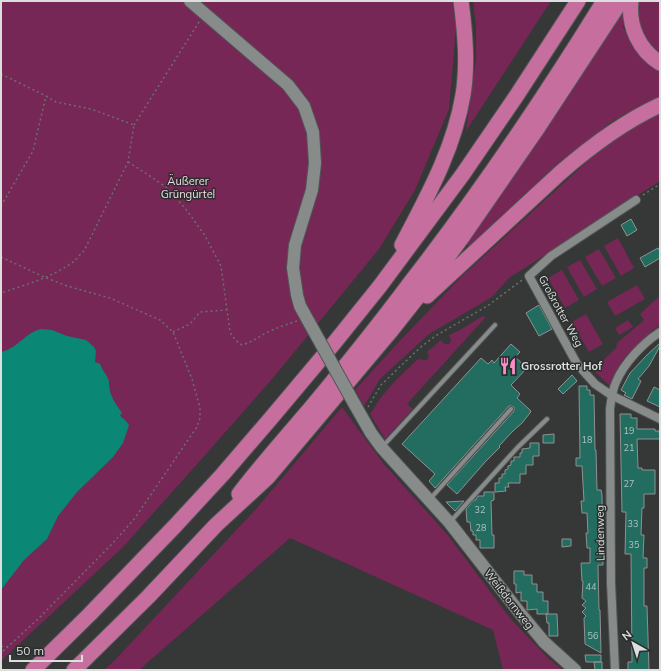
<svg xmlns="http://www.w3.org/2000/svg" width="661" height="671" font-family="Mulish,sans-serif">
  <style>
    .green { fill: #762755 }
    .water { fill: #0a8875 }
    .building { fill: #226d5f; stroke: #8e9291 }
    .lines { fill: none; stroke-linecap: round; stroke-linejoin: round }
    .lane-casing { stroke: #525555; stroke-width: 6 }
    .street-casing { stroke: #525555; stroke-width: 10 }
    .secondary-casing { stroke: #525555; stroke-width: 14 }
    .highway-casing { stroke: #525555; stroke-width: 17 }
    .path { stroke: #6c6f6e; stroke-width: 1.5; stroke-dasharray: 2 3; stroke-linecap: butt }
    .lane { stroke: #878b8a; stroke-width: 4 }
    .street { stroke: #878b8a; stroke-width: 8 }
    .secondary { stroke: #878b8a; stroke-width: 12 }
    .highway { stroke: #c66f9e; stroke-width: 15 }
    .secondary-bridge-casing { stroke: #525555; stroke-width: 14; stroke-linecap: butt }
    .secondary-bridge { stroke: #878b8a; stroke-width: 12 }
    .labels { text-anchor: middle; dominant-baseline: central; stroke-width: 3; stroke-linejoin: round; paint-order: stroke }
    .number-label { font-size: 9px; fill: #aec2bf }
    .park-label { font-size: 11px; fill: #f4dbe6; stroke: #2b2e2d }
    .street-label { font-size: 11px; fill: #dddfdf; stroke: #2b2e2d }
    .poi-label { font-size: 11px; font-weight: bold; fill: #dddfdf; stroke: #2b2e2d; text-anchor: start }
  </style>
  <rect width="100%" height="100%" fill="#353837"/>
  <path class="green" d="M1 1H452L456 28 449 109 415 190 379 249 273 378 199 462 123 547 1 661Z
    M473 1H551L466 131 476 59V26Z
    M639 1H660V55L643 38 638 18Z
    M623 10V27L632 45 644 60 660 72V98L642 105 614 120 558 163 470 246 466 245Z
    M660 114V181L509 278 492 297 429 334 380 379 364 406 355 390 394 347 461 277 590 159C611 142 634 125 660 114Z
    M618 238 634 268 621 276 604 246Z
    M599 249 616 278 602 286 585 257Z
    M580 260 597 289 584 297 567 267Z
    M562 270 579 300 565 308 548 278Z
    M637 285 645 299 615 316 607 302Z
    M660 297V325L653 330 622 361 610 386 593 370 617 347 616 344 644 320 640 314 655 300Z
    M586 314 603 344 589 352 572 322Z
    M483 316 485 318 407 404 413 409 385 439 370 414 382 396 396 380 418 359 425 360 428 359 429 356 427 352 441 340 443 343 446 344H449L451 340 449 335 460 330Z
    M628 320 633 327 619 335 615 328Z
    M342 407 383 463 447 534 510 618 549 659 563 670H503L493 630 290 538 139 670H104L115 660 256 509Z"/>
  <path class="water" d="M41 329 52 330 67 336 86 340 94 347 96 351 95 362 100 364C102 370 107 375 109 381 109 384 109 387 110 391 112 399 117 406 122 413L120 415 121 417 125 420 129 425 123 443 113 457 77 492 58 516 47 539 24 560 1 590V352C17 349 26 332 41 329Z"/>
  <path class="building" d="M631 219 637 230 627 236 621 225Z
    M658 248 660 252V258L645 267 640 258Z
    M539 305 552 329 539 336 526 313Z
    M660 343V346L649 366 638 379 641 381 632 399 624 395 626 393 621 390 630 373 647 355Z
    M511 344 520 352 515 357 527 368 511 385 520 394 517 398 531 411 530 413 522 423 513 431 499 446 500 447 486 461 457 494 447 485 514 411V407L511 406H509L435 488 429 481 435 474 402 444 481 358 488 364 492 360 494 363Z
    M572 375 577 381 563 394 558 389Z
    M579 386H587V390H590V395H594L595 450H596L597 490H601L602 495 603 565H598L599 610H600L601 653 585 644 584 618 586 616 582 612 586 608 582 605 586 601 582 598 583 581H582L581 563H590V548H587L586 533H588L587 513H582L581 501H584L582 466H576V458H580Z
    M654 387 660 390V407L647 401Z
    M620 414H631V418H637V429H655V431H659L660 439H637L638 468H642V470H655V494H644V508H642L641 535H644L643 558H647V568H644V606H647L649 670H628V662H632L631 554H625L626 512H622Z
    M554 434V443H543V435Z
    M530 443H539V456H533V465H526V474H520V483H508L509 487H505L506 491 495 492V483H499V478H502V474H505V470L508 469V466L511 465V461H514V457H520V453H522V449L530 448Z
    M484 492H494V500L491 501 492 535H494V548H480V540H476V535H473V531H471L470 522H467L466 509 474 500H476V499L478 496H484Z
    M464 501 455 511 446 502Z
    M562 539H571V546L562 547Z
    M514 571H524V575H532V584H537V592H543V601H548V614H537V609L527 610V601H521V592L516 593V584H514Z
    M546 614H557L558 636H549V623H547Z
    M585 655H601V662H586Z
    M594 662H602V670H595Z"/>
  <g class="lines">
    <g class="lane-casing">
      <path id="lane" d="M383 446 495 325
        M430 499 511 409
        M450 522 518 447 547 419"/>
    </g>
    <g class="street-casing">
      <path id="street" d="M636 200 551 256 529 276 577 364 595 384 611 395 660 419
        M615 670 611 583 610 409C611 400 612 391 616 382 624 363 643 343 660 332"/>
    </g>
    <g class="secondary-casing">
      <path id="secondary" d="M190 1 288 85 304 106 313 132 315 163 312 190 295 245 293 268 297 295 300 306 310 324
        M355 405 371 433 382 448 449 522 520 613 544 642 575 670"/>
    </g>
    <g class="highway-casing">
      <path id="highway" d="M631 1C628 26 639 50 660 63
        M402 245C427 197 454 149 463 95 468 64 465 32 461 1
        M427 296 560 173C591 146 623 122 660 105
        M239 494C262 464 286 437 310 409 344 368 378 326 410 283 480 193 544 98 604 1
        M33 670 90 614 174 527 223 474 272 417 335 342 380 286 463 174 517 95 578 1
        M74 670 148 597 216 525 268 477 390 332 424 289 463 236 537 129 621 1"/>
    </g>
    <path class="path" d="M1 74 46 96 56 102 91 109 134 125 128 162 84 251C80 254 77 259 73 262 53 277 25 285 1 293
      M134 125 199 22
      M128 162 147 174 166 187 185 208 204 234 221 266 230 332C233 338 236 341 242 345 252 342 260 336 270 331 279 327 288 324 297 321
      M643 195 660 184
      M1 206 33 151 46 96
      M1 257 44 277 67 286 92 293 110 298 160 320 173 332 192 379 200 408V418L197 427 190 437 135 518 112 544 38 619 1 653
      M173 332 190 324 200 312 227 310
      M368 407 381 385 408 359 422 346 437 335 489 305 522 280
      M1 646 9 647"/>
    <use href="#lane" class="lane"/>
    <use href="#street" class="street"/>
    <use href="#secondary" class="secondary"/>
    <use href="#highway" class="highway"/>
    <g class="secondary-bridge-casing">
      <path id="secondary-bridge" d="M310 324 355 405"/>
    </g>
    <use href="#secondary-bridge" class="secondary-bridge"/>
  </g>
  <defs>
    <g id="restaurant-bare" transform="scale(1.38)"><path d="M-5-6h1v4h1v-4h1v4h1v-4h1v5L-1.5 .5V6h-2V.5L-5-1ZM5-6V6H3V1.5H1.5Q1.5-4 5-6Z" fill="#f98fc8" stroke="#2b2e2d" stroke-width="2.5" paint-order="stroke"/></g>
  </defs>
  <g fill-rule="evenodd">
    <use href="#restaurant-bare" x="508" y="366"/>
  </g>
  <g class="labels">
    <g class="number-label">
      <text x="629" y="430">19</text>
      <text x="587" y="439">18</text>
      <text x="629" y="447">21</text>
      <text x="629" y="483">27</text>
      <text x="480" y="509">32</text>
      <text x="633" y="523">33</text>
      <text x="481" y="527">28</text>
      <text x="634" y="544">35</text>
      <text x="591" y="586">44</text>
      <text x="593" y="635">56</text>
    </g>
    <g class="park-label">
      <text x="188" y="181">Äußerer<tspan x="188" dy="13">Grüngürtel</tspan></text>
    </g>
    <g class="street-label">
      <text transform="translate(561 311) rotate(61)">Großrotter Weg</text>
      <text transform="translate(600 533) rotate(-91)">Lindenweg</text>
      <text transform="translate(509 599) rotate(52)">Weißdornweg</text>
    </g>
    <g class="poi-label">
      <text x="521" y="366">Grossrotter Hof</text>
    </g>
  </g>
  <rect width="661" height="671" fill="none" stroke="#dddfdf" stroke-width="4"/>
  <g transform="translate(633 643) rotate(321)" stroke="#2b2e2d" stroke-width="3" paint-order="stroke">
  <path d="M0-3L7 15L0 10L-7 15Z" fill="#dddfdf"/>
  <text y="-6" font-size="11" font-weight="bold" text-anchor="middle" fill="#dddfdf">N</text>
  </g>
  <path d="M10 655v6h72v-6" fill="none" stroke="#dddfdf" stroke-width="2"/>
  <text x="16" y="655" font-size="12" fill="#dddfdf" stroke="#2b2e2d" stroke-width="3" paint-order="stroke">50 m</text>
</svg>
